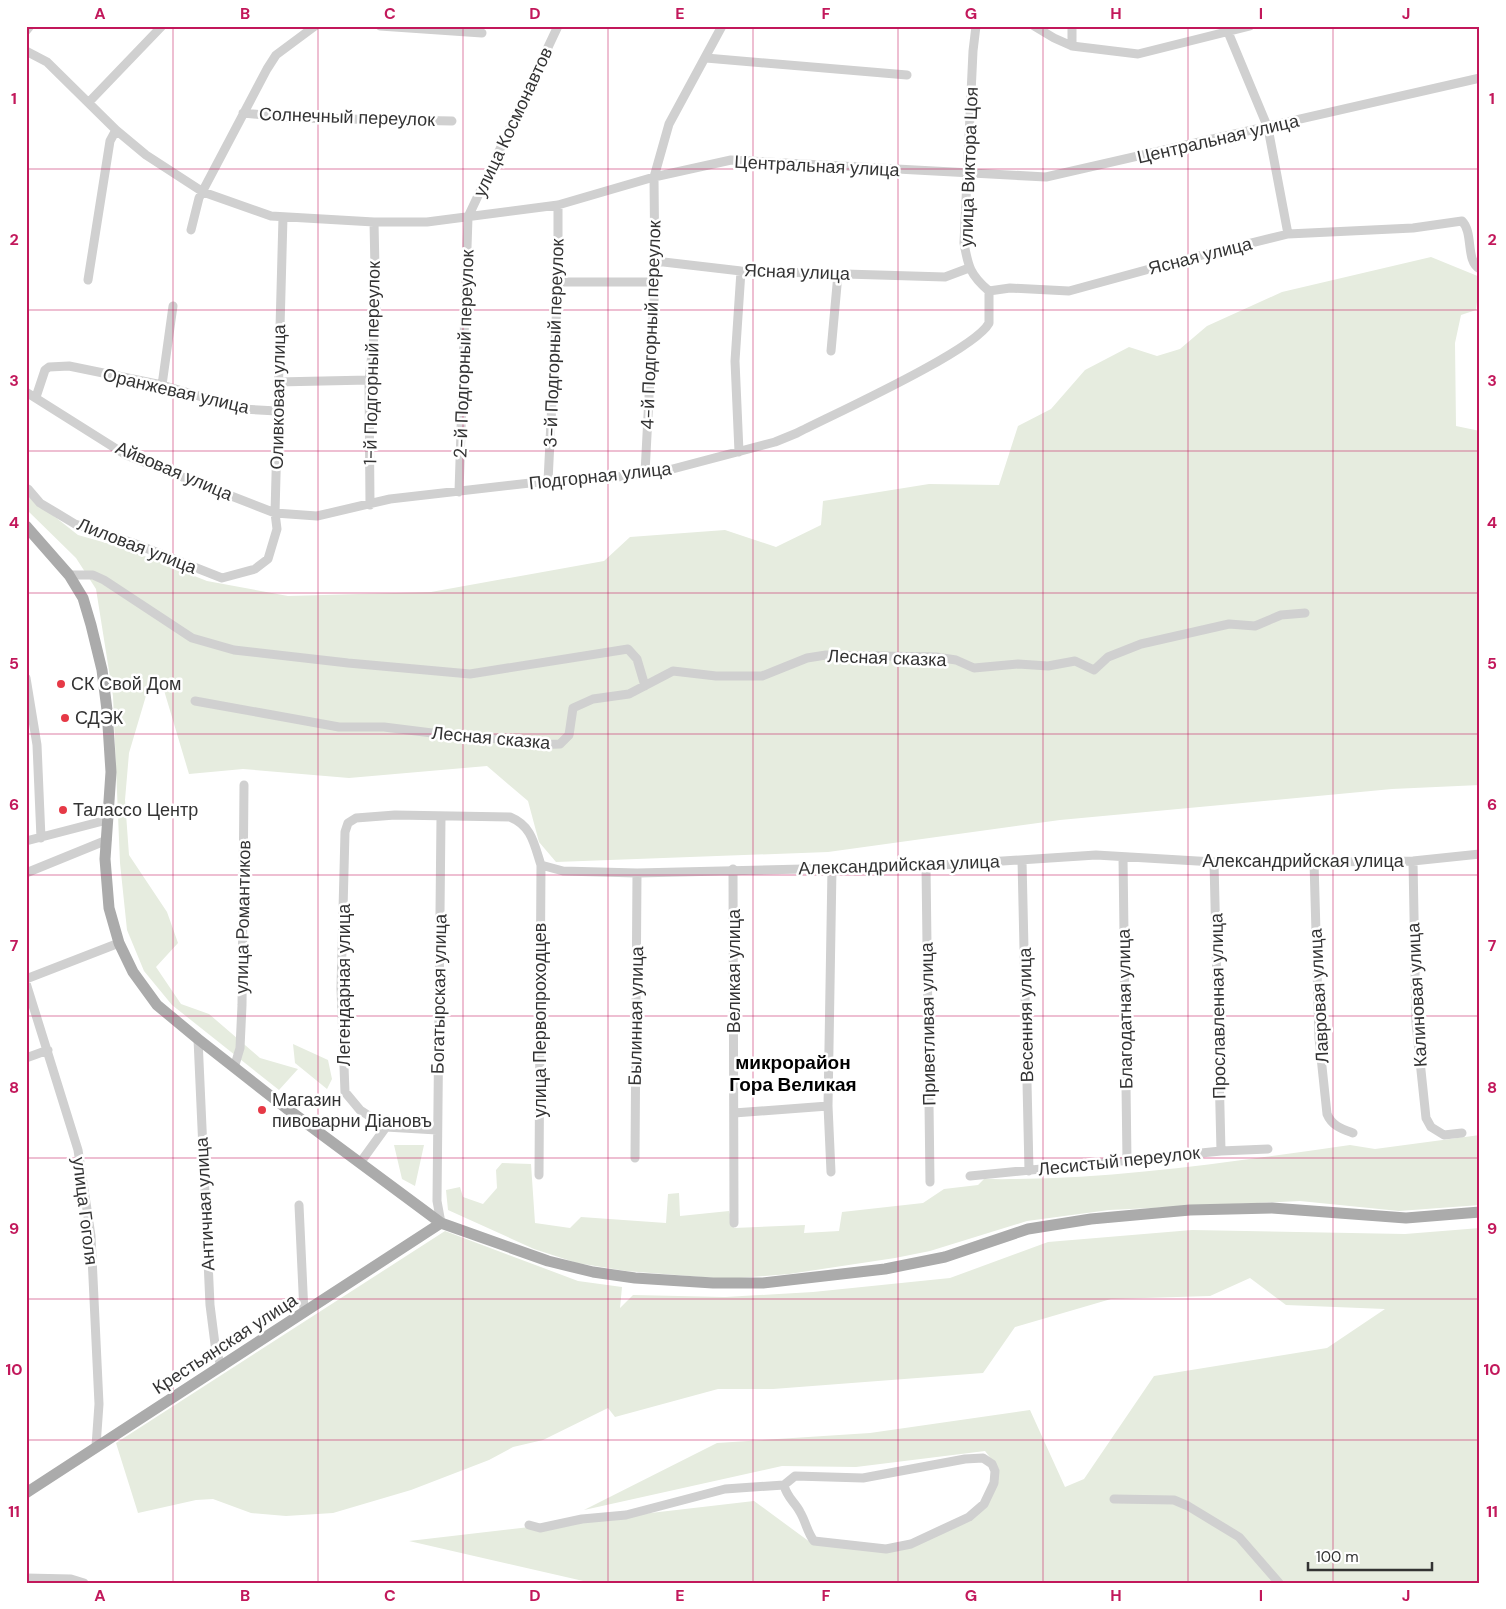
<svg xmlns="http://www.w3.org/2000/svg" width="1506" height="1609" font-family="'DM Sans',sans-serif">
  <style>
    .green { fill: #e6ecdf }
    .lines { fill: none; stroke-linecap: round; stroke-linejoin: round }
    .minor { stroke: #d0d0d0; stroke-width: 9 }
    .major { stroke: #ababab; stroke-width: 11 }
    .grid { fill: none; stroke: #c2185b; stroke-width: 1; stroke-opacity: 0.55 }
    .poi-dot { fill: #e63946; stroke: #fff; stroke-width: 2 }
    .labels { text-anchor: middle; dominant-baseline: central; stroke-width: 5; stroke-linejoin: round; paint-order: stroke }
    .street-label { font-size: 18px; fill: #333; stroke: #fff }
    .poi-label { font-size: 18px; fill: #333; stroke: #fff; text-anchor: start }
    .neighbourhood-label { font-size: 19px; font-weight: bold; fill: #000; stroke: #fff }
    .neatline { fill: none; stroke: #c2185b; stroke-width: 2 }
    .grid-label { font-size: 16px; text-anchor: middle; font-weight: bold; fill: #c2185b }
  </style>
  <rect width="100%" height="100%" fill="#fff"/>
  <path class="green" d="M1431 257 1480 277 1476 310 1461 315 1455 343 1456 426 1480 431V785L1392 789 1060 820 828 852 556 862 539 842 528 801 487 766 349 778 243 769 189 774 163 687 148 689 129 753 125 800 129 855 167 912 178 943 156 967 181 1004 209 1014 260 1058 298 1069 279 1090 172 1005 144 971 127 930 120 863 113 696 96 589 76 558 26 509V494L78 535 124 548 207 581 288 596 431 592 604 561 630 537 725 530 776 547 821 525 823 501 929 484 999 485 1018 426 1051 409 1085 370 1129 347 1157 356 1180 349 1207 326 1282 292Z
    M293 1044 328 1060 332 1079 327 1089 295 1063Z
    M1480 1135V1205L1399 1211 1300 1201 1109 1210 1027 1221 930 1251 895 1258 789 1274 727 1279 626 1271 577 1263 534 1249 448 1210 446 1190 460 1187 463 1197 483 1204 497 1188 496 1170 502 1163 531 1164 535 1223 570 1228 581 1217 666 1223 668 1194 679 1193 680 1216 729 1211 734 1228 805 1225 804 1233 839 1231 842 1212 923 1203 944 1189 978 1185 984 1179C1107 1181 1229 1162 1350 1145L1375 1149Z
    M394 1145H424L415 1186 402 1179Z
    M1480 1228V1583H592L409 1541 754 1501 814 1545 911 1546 980 1506 999 1469 985 1451 856 1467 782 1466 584 1510 717 1443 870 1433 1030 1410 1065 1487 1084 1479 1154 1376 1327 1348 1385 1309 1286 1305 1250 1278 1210 1296 1111 1299 1015 1327 983 1373 773 1389H718L615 1417 608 1408 543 1440 513 1447 489 1460 411 1490 333 1513 286 1516 251 1513 213 1499 196 1500 138 1513 116 1443 445 1231 578 1281 622 1287 620 1308 633 1295 725 1297 813 1292 950 1278 1048 1242 1192 1230 1405 1234Z"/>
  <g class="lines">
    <path class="minor" d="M380 26 482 33
      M1034 26 1054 38 1072 46 1138 54 1250 26
      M1072 26V46
      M26 31 30 26
      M1228 32 1268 128 1288 234
      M26 51 47 62 116 130 146 155 203 192 271 216 374 222H427L558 205 654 177 731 160 1046 177 1480 78
      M706 58 907 75
      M89 102 162 26
      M243 113 293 118 452 121
      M191 230 199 198 267 69 276 55 315 26
      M655 261 741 271 945 277 969 268
      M88 280 110 141 116 130
      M558 282H655
      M989 291 1010 288 1069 291 1186 259 1288 234 1413 228 1462 221C1474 233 1465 261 1480 269
      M831 351 838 274
      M277 382 369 380
      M162 385 173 306
      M26 392 126 455 275 513 317 516 390 499 548 481 609 478 665 471 775 442 797 433C832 415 974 351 989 323V291C970 275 968 266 964 243L973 51 976 26
      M36 397 45 370 49 367 69 366 162 385 242 409 277 411
      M739 452 735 361 741 271
      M645 473 655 282 654 177 669 124 722 26
      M548 481 558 282V205
      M28 489 40 503 75 524 133 543 222 578 255 569 268 559 277 529 275 513 283 217
      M459 492 468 217 558 26
      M370 505 369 380 376 318 374 222
      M69 575H93L104 580 192 638 234 650 348 663 470 674 628 649 637 659 645 686
      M26 678 37 745 41 838
      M195 701 339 727H384L472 738 508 739 532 745 560 744 569 735 573 708 593 699 629 694 673 671 716 676H762L807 658 826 655 936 657 956 660 974 668 1018 664 1048 666 1075 661 1094 670 1108 657 1141 644 1229 624 1255 626 1281 615 1305 613
      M441 817 437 1201 441 1223
      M26 841 107 820
      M1123 857 1127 1161
      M1022 860 1029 1171
      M1413 861 1416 1023 1426 1118 1431 1127 1444 1135 1462 1133
      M1214 862 1221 1151
      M1314 862 1319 1038 1327 1114C1332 1126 1342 1129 1353 1133
      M926 866 930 1182
      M733 869 734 1223
      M26 873 107 840
      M26 979 119 943
      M26 983 78 1150 91 1236 99 1404 96 1446
      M198 1039 210 1305 216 1352 222 1367
      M26 1058 48 1050
      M234 1068 240 1048 242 1005 244 785
      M734 1113 828 1106
      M386 1127 360 1110 345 1092 341 988 345 832 348 823 356 818 395 815 510 817C532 826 534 844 541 865L563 871 637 873 926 866 1096 855 1214 862H1314L1413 861 1480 854
      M386 1127 437 1130
      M635 1158 637 873
      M360 1163 386 1127
      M831 1172 828 1106 832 868
      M539 1175 541 865
      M970 1176 1221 1151 1268 1149
      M299 1205 304 1313
      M1114 1499 1174 1500 1188 1506 1239 1537 1279 1583
      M529 1525 540 1528 582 1519 626 1515 725 1489 784 1485 795 1476 863 1478 965 1459 983 1458 992 1464 995 1471 994 1483 984 1504 969 1517 911 1544 886 1549 814 1541C807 1532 806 1522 800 1512 795 1502 787 1498 784 1485
      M26 1578 71 1579 84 1583"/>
    <path class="major" d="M26 526 69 575 83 598 91 625 102 670 107 710 111 772 105 859 109 908 119 943 133 972 157 1005 198 1039 286 1108 441 1223 548 1261 593 1272 635 1278 713 1283H763L885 1269 945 1257 1028 1229 1091 1219 1190 1210 1272 1208 1406 1218 1480 1212
      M26 1493 441 1223"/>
  </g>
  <path class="grid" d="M173 26V1583M318 26V1583M463 26V1583M608 26V1583M753 26V1583M898 26V1583M1043 26V1583M1188 26V1583M1333 26V1583M26 169H1480M26 310H1480M26 451H1480M26 593H1480M26 734H1480M26 875H1480M26 1016H1480M26 1158H1480M26 1299H1480M26 1440H1480"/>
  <g class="poi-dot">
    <circle cx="61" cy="684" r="5"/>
    <circle cx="65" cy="718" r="5"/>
    <circle cx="63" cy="810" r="5"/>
    <circle cx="262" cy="1110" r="5"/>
  </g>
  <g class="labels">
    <g class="street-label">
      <text transform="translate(347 117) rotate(2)">Солнечный переулок</text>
      <text transform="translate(513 122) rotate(-65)">улица Космонавтов</text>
      <text transform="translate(1218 139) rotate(-13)">Центральная улица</text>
      <text transform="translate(817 166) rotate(3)">Центральная улица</text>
      <text transform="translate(969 167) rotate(-88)">улица Виктора Цоя</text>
      <text transform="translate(1200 256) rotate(-14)">Ясная улица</text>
      <text transform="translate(797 272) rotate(2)">Ясная улица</text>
      <text transform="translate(651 325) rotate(-88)">4-й Подгорный переулок</text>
      <text transform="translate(554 343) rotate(-88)">3-й Подгорный переулок</text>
      <text transform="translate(464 354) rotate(-88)">2-й Подгорный переулок</text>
      <text transform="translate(372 363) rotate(-89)">1-й Подгорный переулок</text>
      <text transform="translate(176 391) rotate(13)">Оранжевая улица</text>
      <text transform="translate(278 397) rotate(-89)">Оливковая улица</text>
      <text transform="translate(174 471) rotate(23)">Айвовая улица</text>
      <text transform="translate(600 476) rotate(-6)">Подгорная улица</text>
      <text transform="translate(137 546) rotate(21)">Лиловая улица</text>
      <text transform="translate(887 658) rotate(2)">Лесная сказка</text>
      <text transform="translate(491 738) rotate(5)">Лесная сказка</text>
      <text x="1303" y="861">Александрийская улица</text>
      <text transform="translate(899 865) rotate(-2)">Александрийская улица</text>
      <text transform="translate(243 917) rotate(-89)">улица Романтиков</text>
      <text transform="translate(734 971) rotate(-90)">Великая улица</text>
      <text transform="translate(344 985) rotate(-90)">Легендарная улица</text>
      <text transform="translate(439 994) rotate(-89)">Богатырская улица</text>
      <text transform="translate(1417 995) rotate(-93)">Калиновая улица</text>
      <text transform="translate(1319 996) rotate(-93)">Лавровая улица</text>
      <text transform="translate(1218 1006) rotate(-91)">Прославленная улица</text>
      <text transform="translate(1125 1009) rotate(-91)">Благодатная улица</text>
      <text transform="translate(1026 1015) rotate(-91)">Весенняя улица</text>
      <text transform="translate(636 1016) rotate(-89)">Былинная улица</text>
      <text transform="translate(540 1020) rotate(-90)">улица Первопроходцев</text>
      <text transform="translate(928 1024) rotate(-91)">Приветливая улица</text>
      <text transform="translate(1119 1161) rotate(-6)">Лесистый переулок</text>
      <text transform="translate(205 1204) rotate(-93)">Античная улица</text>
      <text transform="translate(85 1211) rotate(83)">улица Гоголя</text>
      <text transform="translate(225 1344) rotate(-33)">Крестьянская улица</text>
    </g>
    <g class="poi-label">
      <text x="71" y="684">СК Свой Дом</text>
      <text x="75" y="718">СДЭК</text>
      <text x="73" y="810">Талассо Центр</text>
      <text x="272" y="1100">Магазин<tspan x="272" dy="21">пивоварни Дiановъ</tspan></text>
    </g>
    <g class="neighbourhood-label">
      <text x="793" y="1062">микрорайон<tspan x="793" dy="22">Гора Великая</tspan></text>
    </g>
  </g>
  <rect width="1506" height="1609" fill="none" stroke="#ffffff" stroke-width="55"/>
  <path d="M1308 1562v8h124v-8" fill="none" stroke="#333333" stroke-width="2.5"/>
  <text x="1316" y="1562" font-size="15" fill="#333333" stroke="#ffffff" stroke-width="4" paint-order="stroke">100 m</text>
  <rect x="28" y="28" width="1450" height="1554" class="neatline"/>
  <g class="grid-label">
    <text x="100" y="19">A</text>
    <text x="245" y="19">B</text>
    <text x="390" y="19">C</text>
    <text x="535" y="19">D</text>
    <text x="680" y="19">E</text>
    <text x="826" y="19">F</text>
    <text x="971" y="19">G</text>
    <text x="1116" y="19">H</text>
    <text x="1261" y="19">I</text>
    <text x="1406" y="19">J</text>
    <text x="14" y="104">1</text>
    <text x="1492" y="104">1</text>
    <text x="14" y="245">2</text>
    <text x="1492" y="245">2</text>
    <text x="14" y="386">3</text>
    <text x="1492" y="386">3</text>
    <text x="14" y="528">4</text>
    <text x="1492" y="528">4</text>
    <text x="14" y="669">5</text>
    <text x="1492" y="669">5</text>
    <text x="14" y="810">6</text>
    <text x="1492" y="810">6</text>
    <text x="14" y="951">7</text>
    <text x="1492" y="951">7</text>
    <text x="14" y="1093">8</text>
    <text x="1492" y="1093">8</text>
    <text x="14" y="1234">9</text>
    <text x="1492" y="1234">9</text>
    <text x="14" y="1375">10</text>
    <text x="1492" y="1375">10</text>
    <text x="14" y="1517">11</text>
    <text x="1492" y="1517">11</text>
    <text x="100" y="1601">A</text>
    <text x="245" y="1601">B</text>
    <text x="390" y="1601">C</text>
    <text x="535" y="1601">D</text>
    <text x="680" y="1601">E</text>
    <text x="826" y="1601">F</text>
    <text x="971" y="1601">G</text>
    <text x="1116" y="1601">H</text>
    <text x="1261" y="1601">I</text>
    <text x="1406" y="1601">J</text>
  </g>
</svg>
